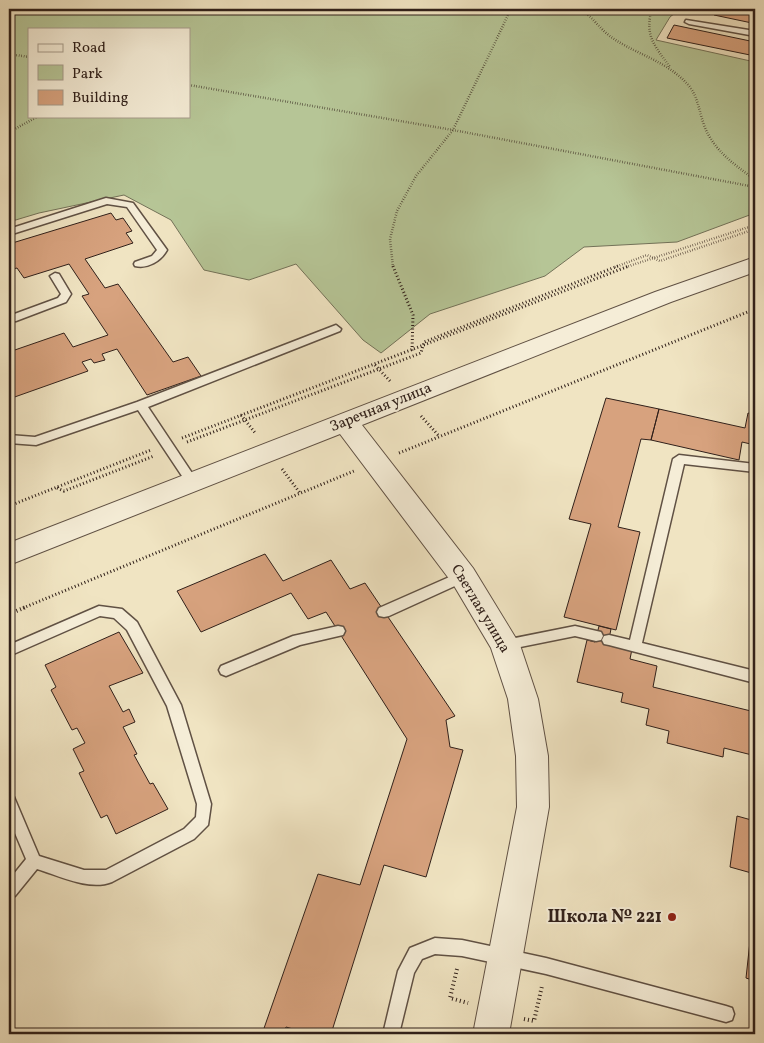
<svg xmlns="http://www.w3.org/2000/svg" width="764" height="1043" font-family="Vollkorn,serif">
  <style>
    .green { fill: #b6c596; stroke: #737258; fill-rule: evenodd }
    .building { fill: #d7a27e; stroke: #30201a }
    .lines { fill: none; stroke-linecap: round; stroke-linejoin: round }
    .service-casing { stroke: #605144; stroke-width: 3 }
    .tertiary-casing { stroke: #605144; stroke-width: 2 }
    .path-far2 { stroke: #30201a; stroke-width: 2.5; stroke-dasharray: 0.5 2; stroke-linecap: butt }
    .path-far1 { stroke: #30201a; stroke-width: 3; stroke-dasharray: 1 2.5; stroke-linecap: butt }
    .path { stroke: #30201a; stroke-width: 4; stroke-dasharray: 1 3; stroke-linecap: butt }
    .service { fill: #f5edd7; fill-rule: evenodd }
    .tertiary { fill: #f5edd7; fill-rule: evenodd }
    .poi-dot { fill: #8f2418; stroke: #f5edd7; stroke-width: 2 }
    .labels { text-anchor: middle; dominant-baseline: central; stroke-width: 4; stroke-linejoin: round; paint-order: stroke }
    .street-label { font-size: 15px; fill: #30201a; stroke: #f5edd7 }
    .near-poi-label { font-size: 18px; font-weight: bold; fill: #30201a; stroke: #f5edd7; text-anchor: end }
  </style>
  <rect width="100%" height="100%" fill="#f0e4c2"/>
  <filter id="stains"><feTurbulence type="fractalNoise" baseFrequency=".004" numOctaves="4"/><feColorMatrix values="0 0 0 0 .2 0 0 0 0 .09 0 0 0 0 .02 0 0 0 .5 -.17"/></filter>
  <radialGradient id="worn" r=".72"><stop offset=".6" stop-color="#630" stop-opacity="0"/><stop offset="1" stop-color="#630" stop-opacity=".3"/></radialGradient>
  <path class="green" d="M9 9H680L670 17 656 40 755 62V213L677 242 584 247 545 276 430 314 381 353 363 340 296 264 249 280 204 270 171 220 124 195 39 213 9 222ZM29 29H189V116H29Z"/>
  <path class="building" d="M718 9H755V17L752 23 714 15Z
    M674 25 755 42V56L667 38Z
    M111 213 116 220 123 218 132 231 126 233 133 243 85 259 105 288 118 284 173 362 188 357 201 376 147 395 117 349 102 354 105 360 94 363 91 359 82 362 88 371 9 399V352L64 333 73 347 108 335 82 296 89 294 69 264 24 278 17 268 9 270V244Z
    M606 398 659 409 651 440 641 439 618 527 640 532 616 630 564 617 591 524 569 519Z
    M659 409 745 428 748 413 755 415V445L742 442 739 460 651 440Z
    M265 554 283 581 331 560 350 589 365 583 455 716 446 720 450 747 463 750 426 877 384 865 331 1034H310L286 1027 283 1034H262L318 874 360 885 407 739 326 612 308 619 291 593 201 632 177 591Z
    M599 626 611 629 608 644 632 649 630 659 657 666 653 687 755 712V741L752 755 724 748 723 757 667 743 669 731 646 725 649 709 621 702 623 693 577 682 587 640 595 642Z
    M119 632 143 673 109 686 123 712 129 709 135 722 123 727 137 754 134 755 150 784 153 783 168 809 116 834 107 815 101 818 79 773 84 771 73 749 85 743 77 728 72 730 51 690 56 687 45 665Z
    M737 816 755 821V874L730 867Z
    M755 895V981L746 978Z"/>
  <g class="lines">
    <g class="service-casing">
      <path id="service" d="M686 20 755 31V36L689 24 685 22Z
        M106 198 133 203 167 250C161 261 148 269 135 266L134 264 135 262 152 256 157 250 127 207 107 204 9 235V229Z
        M55 273 59 274 71 294 66 302 16 321 9 322V316L58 298 61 294 50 276Z
        M336 325 341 329 340 331 148 407 198 482 196 485H188L138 410 36 445 9 443V435L35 437 137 402Z
        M679 455 755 464V472L684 464 642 643 755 671V683L609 645 604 644 602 640 604 636 609 635 630 640 673 459Z
        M463 571 468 572 469 576 468 580 389 616 384 617 379 616 377 612 379 608Z
        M99 606 122 609 137 622 181 705 211 804 208 825 194 839 112 882C89 891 60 876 37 869L15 896 9 898V880L26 859 9 819V796L14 797 39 856 84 870H106L184 829 196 817 197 804 167 706 127 630 114 618 100 616 9 656V645Z
        M338 626 343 627 345 631 343 635 300 645 226 676 221 674 219 670 221 666 293 636Z
        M575 626 601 632 603 636 601 640 596 641 575 636 505 650 500 649 498 645 500 641Z
        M435 938 462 940 546 958 726 1006 732 1008 734 1014 732 1020 726 1022 546 974 462 956 435 954 422 959 414 973 399 1034H383L398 971 410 948Z"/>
    </g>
    <g class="tertiary-casing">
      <path id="tertiary" d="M755 257V272L671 302 362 425 473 568 520 645 538 699 548 756 549 807 509 1034H473L517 807 516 756 508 699 491 648 453 584 340 434 9 565V543L655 292Z"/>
    </g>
    <path class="path-far2" d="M580 9C592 16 600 29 611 37 637 55 668 61 689 86 698 97 699 111 704 125 713 150 734 164 755 180
      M652 9C644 36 655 46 670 67
      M9 54 29 57
      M189 85 453 130 755 187
      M9 132 39 116
      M393 267 390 239 397 211 416 176 453 130 511 9
      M615 267 647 255 660 261 755 229
      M626 267 755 225"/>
    <path class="path-far1" d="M393 266 413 315 412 351
      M375 365 390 381
      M241 415 256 434
      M421 416 439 436
      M182 438 629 266
      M187 442 421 353 424 342 618 266
      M399 453 755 309
      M282 469 300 493
      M57 488 64 491 154 456
      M9 506 151 450
      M23 608 354 471"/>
    <path class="path" d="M9 614 26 607
      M457 969 450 998 468 1003
      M524 1019 534 1021 542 986"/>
    <use href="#service" class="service"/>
    <use href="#tertiary" class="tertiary"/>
  </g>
  <circle class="poi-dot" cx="672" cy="917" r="5"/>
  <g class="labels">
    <g class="street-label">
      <text transform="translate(381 408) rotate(-22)">Заречная улица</text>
      <text transform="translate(480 609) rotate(59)">Светлая улица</text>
    </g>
    <g class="near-poi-label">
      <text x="662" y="917">Школа № 221</text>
    </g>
  </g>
  <rect width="764" height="1043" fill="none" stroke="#f0e4c2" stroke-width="30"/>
  <rect x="10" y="10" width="744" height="1023" fill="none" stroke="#30201a" stroke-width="2.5"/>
  <rect x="15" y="15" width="734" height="1013" fill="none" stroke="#30201a"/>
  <rect x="28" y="28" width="162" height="90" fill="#f5edd7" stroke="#a69b8b"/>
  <rect x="38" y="44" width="25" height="8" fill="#f5edd7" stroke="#a69b8b"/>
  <text x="72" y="52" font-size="15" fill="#30201a">Road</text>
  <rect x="38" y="65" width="25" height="15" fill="#b6c596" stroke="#a69b8b"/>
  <text x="72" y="78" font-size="15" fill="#30201a">Park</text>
  <rect x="38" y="90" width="25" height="15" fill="#d7a27e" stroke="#a69b8b"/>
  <text x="72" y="102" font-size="15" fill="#30201a">Building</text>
  <rect width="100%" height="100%" filter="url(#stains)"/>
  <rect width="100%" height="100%" fill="url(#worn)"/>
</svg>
